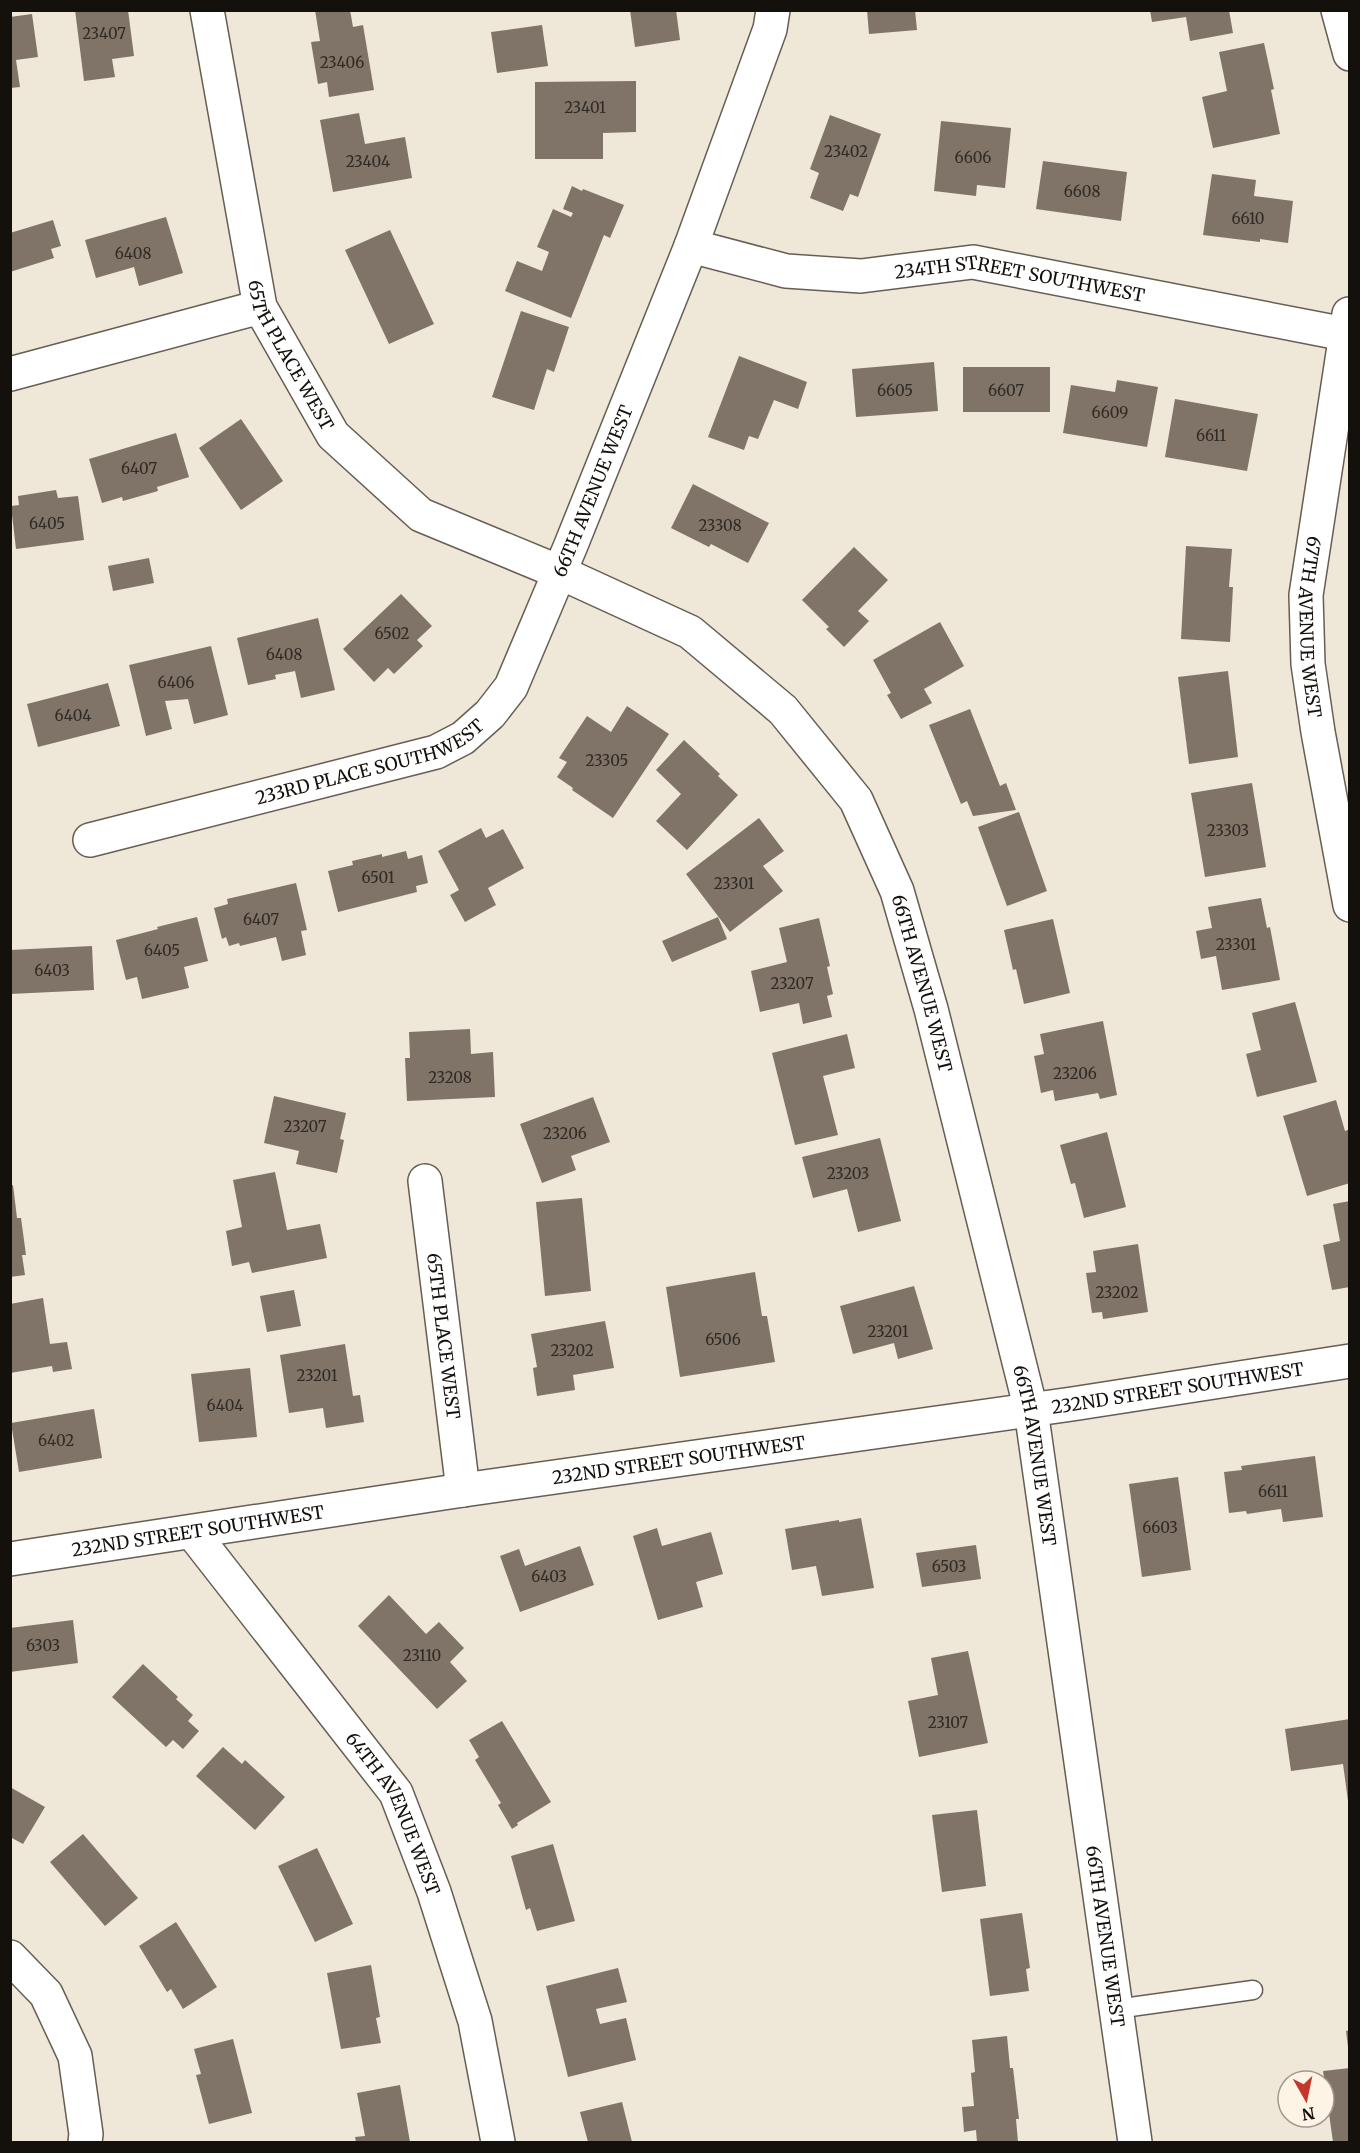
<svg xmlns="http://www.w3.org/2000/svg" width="1360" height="2153" font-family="Merriweather,serif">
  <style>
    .building { fill: #807469 }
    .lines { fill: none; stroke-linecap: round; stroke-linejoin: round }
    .lane-casing { stroke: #665e52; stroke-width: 21 }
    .street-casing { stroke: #665e52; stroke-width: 36 }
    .secondary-casing { stroke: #665e52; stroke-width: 36 }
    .lane { stroke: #fff; stroke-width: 18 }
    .street { stroke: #fff; stroke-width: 33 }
    .secondary { stroke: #fff; stroke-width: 33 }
    .labels { text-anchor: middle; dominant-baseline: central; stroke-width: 5; stroke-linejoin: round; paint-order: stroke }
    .number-label { font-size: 15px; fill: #2f2a23 }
    .street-label { font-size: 18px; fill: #14110c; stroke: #fdf4e5 }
  </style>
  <rect width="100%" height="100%" fill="#efe7d8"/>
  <path class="building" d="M75 10H128L134 56 112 59 115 77 84 81Z
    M315 10H350L353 27 363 25 374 90 329 97 327 82 318 84 311 42 320 41Z
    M630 10H676L680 40 635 47Z
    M867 10H915L917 30 869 34Z
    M1150 10H1229L1233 33 1190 41 1186 17 1152 22Z
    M32 14 38 57 16 60 20 87 10 88V17Z
    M542 25 548 66 497 73 491 32Z
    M1264 43 1274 89 1271 90 1280 134 1213 148 1202 97 1227 91 1219 52Z
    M636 81V132L603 133V159H535V82Z
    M359 113 365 144 405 137 412 178 333 192 320 120Z
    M830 115 881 134 858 197 850 194 843 211 810 198 819 173 810 169Z
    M941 121 1011 128 1005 188 977 185 976 196 934 191Z
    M1043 161 1127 172 1121 221 1036 209Z
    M1212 174 1256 180 1254 196 1293 201 1288 243 1260 239V242L1203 235Z
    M572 186 582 191 583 189 624 205 610 238 604 235 571 318 505 291 517 261 542 271 549 252 537 247 553 209 571 217 573 213 563 209Z
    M166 217 183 273 139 286 134 267 96 278 85 240Z
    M53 220 61 246 51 249 54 258 10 272V233Z
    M390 230 434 324 389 344 345 250Z
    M521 311 569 327 554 372 547 369 534 410 492 397Z
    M739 356 807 382 798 409 774 400 758 439 749 436 744 450 708 437Z
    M934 362 938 411 856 417 852 369Z
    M963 367H1050V412H963Z
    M1117 380 1158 387 1147 447 1063 433 1071 385 1115 392Z
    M1175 399 1258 414 1247 471 1165 457Z
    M241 419 283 481 241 510 199 448Z
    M176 433 189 477 157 487 158 491 123 501 122 497 102 503 89 459Z
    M693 484 769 523 748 563 711 544 709 547 671 528Z
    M56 490 58 498 78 496 84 540 16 549 11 506 19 505 18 496Z
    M1186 546 1232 549 1229 587H1233L1230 642 1181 639Z
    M854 547 888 580 858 611 869 621 844 647 826 629 829 627 802 600Z
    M149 558 154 583 113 591 108 566Z
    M401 594 432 626 417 640 423 646 394 674 388 668 374 682 343 649Z
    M318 618 335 690 301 698 295 671 275 675 276 679 248 685 237 638Z
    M940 622 964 666 924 689 932 703 901 719 887 695 891 693 873 660Z
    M211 646 228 715 194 724 188 699 165 701 172 729 146 736 129 665Z
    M1228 671 1238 757 1189 764 1178 677Z
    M108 683 120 726 38 747 27 704Z
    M627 706 669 734 613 818 572 790 573 788 557 777 567 762 559 758 587 716 611 732Z
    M970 709 1000 786 1006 783 1016 810 973 816 967 801 961 804 929 725Z
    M684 740 720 774 718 776 738 795 687 850 656 821 681 794 656 770Z
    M1252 783 1266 867 1205 877 1191 793Z
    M1019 812 1047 891 1007 906 978 827Z
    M759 818 784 851 763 866 783 891 730 932 686 874Z
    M481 828 486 838 503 829 524 868 488 888 496 905 465 922 450 895 459 890 438 851Z
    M406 851 408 859 422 855 428 883 416 886 417 892 338 912 328 871 353 865 352 861 382 854V857Z
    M296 883 307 930 301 931 306 955 282 961 276 937 240 946 239 943 229 946 226 937 222 939 214 908 228 904 227 899Z
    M1261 898 1267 928 1270 927 1280 980 1222 990 1216 956 1201 959 1196 931 1212 928 1208 907Z
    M197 917 208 961 184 967 189 988 142 999 137 977 126 980 116 940 158 929 157 927Z
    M718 917 727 939 672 962 662 941Z
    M819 918 830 966 827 967 833 994 827 996 832 1017 803 1024 799 1003 760 1012 751 971 787 962 779 928Z
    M1053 919 1070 993 1024 1004 1016 969 1013 970 1004 930Z
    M92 946 94 990 10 994V950Z
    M1295 1002 1317 1082 1257 1097 1246 1054 1261 1050 1252 1013Z
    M1103 1021 1117 1095 1100 1099 1098 1093 1055 1101 1053 1090 1041 1093 1034 1056 1044 1054 1040 1034Z
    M470 1029 471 1054 493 1052 495 1097 407 1101 405 1058H410L409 1032Z
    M847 1034 855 1068 823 1076 838 1135 795 1145 772 1053Z
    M274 1096 346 1113 340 1139 344 1140 337 1173 296 1164 299 1151 264 1143Z
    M593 1097 610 1142 571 1156 576 1170 542 1183 520 1124Z
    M1336 1100 1345 1131 1350 1129V1183L1307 1196 1283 1116Z
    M1107 1132 1126 1207 1084 1218 1075 1183 1071 1184 1060 1145Z
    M880 1138 901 1221 858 1232 847 1189 813 1198 802 1157Z
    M275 1172 287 1230 320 1224 327 1258 252 1273 249 1262 232 1266 226 1231 242 1227 233 1180Z
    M13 1185 17 1218H21L26 1255H22L25 1275 10 1277V1186Z
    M582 1198 591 1291 545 1296 536 1202Z
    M1350 1201V1287L1332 1290 1323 1245 1340 1241 1333 1204Z
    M1138 1244 1148 1312 1103 1319 1102 1312 1092 1313 1086 1273 1096 1272 1093 1251Z
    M755 1272 762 1316H767L775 1362 680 1377 666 1287Z
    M914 1286 933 1349 898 1359 894 1343 853 1354 840 1306Z
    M294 1290 301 1326 267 1332 260 1296Z
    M43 1298 50 1344 67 1342 72 1369 53 1372 52 1366 10 1373V1304Z
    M605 1321 614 1368 573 1375 575 1390 537 1396 533 1368 537 1367 531 1334Z
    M345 1344 353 1396 360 1395 364 1422 326 1428 323 1408 289 1413 280 1355Z
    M250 1368 257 1437 199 1442 191 1374Z
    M94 1409 102 1458 19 1472 11 1423Z
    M1315 1456 1323 1517 1283 1522 1281 1509 1247 1514 1246 1511 1229 1513 1224 1472 1242 1470 1241 1466Z
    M1178 1477 1191 1570 1142 1577 1129 1484Z
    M861 1518 874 1588 822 1596 816 1566 792 1570 785 1529 839 1520V1522Z
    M657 1528 662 1546 711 1532 723 1574 696 1582 703 1607 658 1620 633 1536Z
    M976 1545 981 1579 922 1587 916 1553Z
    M580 1546 594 1585 520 1612 500 1556 519 1549 525 1566Z
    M389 1595 426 1634 439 1622 464 1648 450 1662 467 1681 437 1709 358 1626Z
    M73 1620 78 1663 10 1672V1628Z
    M968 1651 988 1743 919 1757 908 1701 938 1695 931 1658Z
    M143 1664 178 1697 176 1699 193 1715 188 1721 199 1731 183 1749 173 1740 166 1747 112 1697Z
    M1350 1719V1801H1348L1343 1764 1291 1771 1285 1729Z
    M502 1721 551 1802 517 1823 518 1825 512 1829 498 1805 501 1803 475 1760 479 1757 469 1740Z
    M223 1747 242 1764 245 1760 285 1797 255 1830 196 1776Z
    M10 1787 45 1807 23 1844 10 1837Z
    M977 1810 986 1886 942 1892 932 1815Z
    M83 1834 138 1898 105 1926 50 1862Z
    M553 1844 575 1921 537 1931 530 1908 526 1910 511 1856Z
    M317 1848 353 1924 315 1942 278 1866Z
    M1022 1913 1030 1968 1026 1969 1029 1991 990 1996 980 1919Z
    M176 1922 217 1987 183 2009 171 1989 167 1992 139 1946Z
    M371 1965 380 2017 376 2018 381 2043 341 2049 327 1973Z
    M618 1968 627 2002 596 2009 600 2024 626 2018 636 2060 568 2077 546 1986Z
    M1350 2030V2047H1348L1346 2031Z
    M1007 2036 1010 2068H1013L1019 2119H1016L1018 2142H977L976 2130 964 2132 962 2107 974 2106 971 2073 975 2072 972 2040Z
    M233 2039 252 2113 209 2124 196 2075 201 2074 194 2049Z
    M1350 2068V2142H1333L1323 2071Z
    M400 2085 410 2142H356L355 2137 365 2136 357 2093Z
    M622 2102 632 2142H588L580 2112Z"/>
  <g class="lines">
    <g class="lane-casing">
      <path id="lane" d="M1116 2009 1253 1990"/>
    </g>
    <g class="street-casing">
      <g id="street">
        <path d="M1338 10 1350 54"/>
        <path id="s1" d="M691 246 786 271 861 276 973 262 1350 335"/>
        <path id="s2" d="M1349 314 1306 595 1308 664 1318 732 1350 905"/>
        <path d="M10 374 260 307"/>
        <path id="s3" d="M90 840 436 752 463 738 490 714 511 687 571 545 691 246 770 29 773 10"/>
        <path id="s4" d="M425 1181 463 1490"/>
        <path id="s5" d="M192 1532 396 1793 434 1892 475 2021 498 2142"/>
        <path id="s6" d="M10 1559 463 1490 1072 1404 1350 1361"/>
        <path d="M10 1957 46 1994 75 2056 86 2134 85 2142"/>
      </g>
    </g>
    <g class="secondary-casing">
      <g id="secondary">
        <path id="s7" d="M207 10 260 307 333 435 421 515 559 572 690 632 783 710 856 800 897 891 931 1009 1031 1410 1135 2142"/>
      </g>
    </g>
    <use href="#lane" class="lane"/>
    <use href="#street" class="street"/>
    <use href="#secondary" class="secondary"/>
  </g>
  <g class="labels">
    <g class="number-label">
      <text x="104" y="33">23407</text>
      <text x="342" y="62">23406</text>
      <text x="585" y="107">23401</text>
      <text x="846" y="151">23402</text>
      <text x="973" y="157">6606</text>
      <text x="368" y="161">23404</text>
      <text x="1082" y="191">6608</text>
      <text x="1248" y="218">6610</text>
      <text x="133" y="253">6408</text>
      <text x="895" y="390">6605</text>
      <text x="1006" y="390">6607</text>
      <text x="1110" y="412">6609</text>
      <text x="1211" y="435">6611</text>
      <text x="139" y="468">6407</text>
      <text x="47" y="523">6405</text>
      <text x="720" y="525">23308</text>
      <text x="392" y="633">6502</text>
      <text x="284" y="654">6408</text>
      <text x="176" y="682">6406</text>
      <text x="73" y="715">6404</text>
      <text x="607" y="760">23305</text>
      <text x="1228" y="830">23303</text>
      <text x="378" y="877">6501</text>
      <text x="734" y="883">23301</text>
      <text x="261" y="919">6407</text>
      <text x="1236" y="944">23301</text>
      <text x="162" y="950">6405</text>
      <text x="52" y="970">6403</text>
      <text x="792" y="983">23207</text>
      <text x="1075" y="1073">23206</text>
      <text x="450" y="1077">23208</text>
      <text x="305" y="1126">23207</text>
      <text x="565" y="1133">23206</text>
      <text x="848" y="1173">23203</text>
      <text x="1117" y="1292">23202</text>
      <text x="888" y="1331">23201</text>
      <text x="723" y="1339">6506</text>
      <text x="572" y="1350">23202</text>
      <text x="317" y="1375">23201</text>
      <text x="225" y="1405">6404</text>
      <text x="56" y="1440">6402</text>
      <text x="1273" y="1491">6611</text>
      <text x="1160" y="1527">6603</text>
      <text x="949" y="1566">6503</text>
      <text x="549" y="1576">6403</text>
      <text x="43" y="1645">6303</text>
      <text x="422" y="1655">23110</text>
      <text x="948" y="1722">23107</text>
    </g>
    <g class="street-label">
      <text stroke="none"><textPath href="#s1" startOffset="334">234TH STREET SOUTHWEST</textPath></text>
      <text stroke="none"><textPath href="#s7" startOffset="358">65TH PLACE WEST</textPath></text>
      <text stroke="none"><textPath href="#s3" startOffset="670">66TH AVENUE WEST</textPath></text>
      <text stroke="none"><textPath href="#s2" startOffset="316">67TH AVENUE WEST</textPath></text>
      <text stroke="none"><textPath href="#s3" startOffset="291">233RD PLACE SOUTHWEST</textPath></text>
      <text stroke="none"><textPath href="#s7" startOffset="1294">66TH AVENUE WEST</textPath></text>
      <text stroke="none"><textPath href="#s4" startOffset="156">65TH PLACE WEST</textPath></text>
      <text stroke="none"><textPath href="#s6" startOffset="1180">232ND STREET SOUTHWEST</textPath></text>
      <text stroke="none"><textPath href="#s7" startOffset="1780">66TH AVENUE WEST</textPath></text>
      <text stroke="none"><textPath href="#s6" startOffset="676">232ND STREET SOUTHWEST</textPath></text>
      <text stroke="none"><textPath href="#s6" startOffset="190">232ND STREET SOUTHWEST</textPath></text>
      <text stroke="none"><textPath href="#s5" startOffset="348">64TH AVENUE WEST</textPath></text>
      <text stroke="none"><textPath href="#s7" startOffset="2266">66TH AVENUE WEST</textPath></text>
    </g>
  </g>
  <rect width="1360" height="2153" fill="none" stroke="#14110c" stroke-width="24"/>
  <g transform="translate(1306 2099) rotate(171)"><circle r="28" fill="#fdf4e5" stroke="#a0998e" stroke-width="1.5"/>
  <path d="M0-4.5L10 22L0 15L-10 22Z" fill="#c53829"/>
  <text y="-9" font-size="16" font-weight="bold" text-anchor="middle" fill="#14110c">N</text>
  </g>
</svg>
